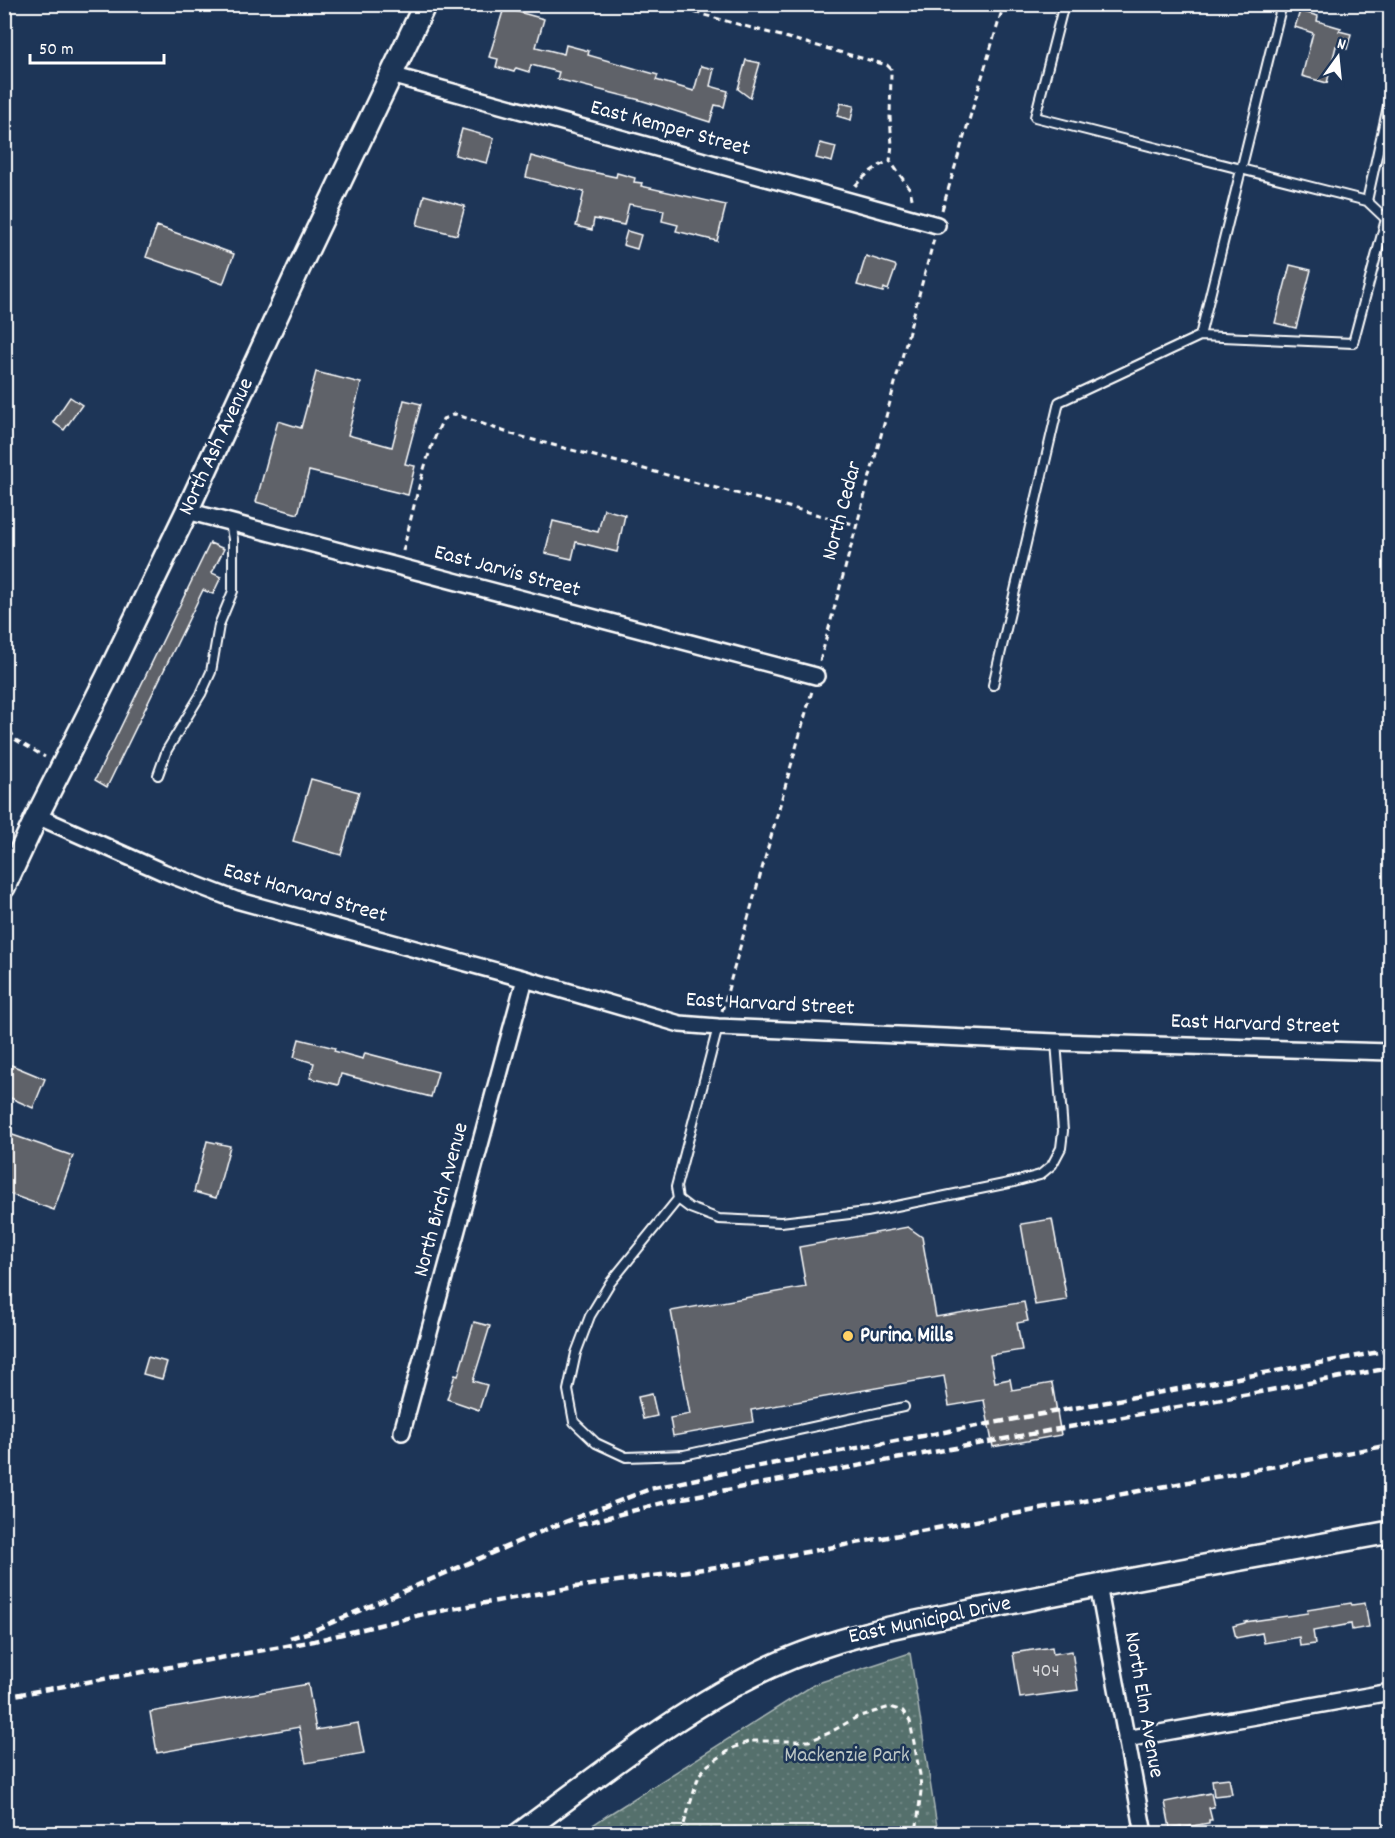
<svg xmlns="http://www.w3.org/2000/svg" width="1395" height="1838" font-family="Dekko,sans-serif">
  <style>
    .park { fill: url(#park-dots); stroke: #aab7b6; stroke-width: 1.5 }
    .building { fill: #5f6269; stroke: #fff; stroke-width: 1.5 }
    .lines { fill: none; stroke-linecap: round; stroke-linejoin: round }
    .lane-casing { stroke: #fff; stroke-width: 12 }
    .street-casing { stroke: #fff; stroke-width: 20 }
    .secondary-casing { stroke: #fff; stroke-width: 26 }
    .path { stroke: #fff; stroke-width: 3; stroke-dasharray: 6 4.5; stroke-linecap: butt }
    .lane { stroke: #1d3557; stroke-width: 8 }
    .street { stroke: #1d3557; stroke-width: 15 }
    .secondary { stroke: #1d3557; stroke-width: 21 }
    .rail { stroke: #fff; stroke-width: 4.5; stroke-dasharray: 9 4.5; stroke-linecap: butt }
    .poi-dot { fill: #ffd166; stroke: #1d3557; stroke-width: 2 }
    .labels { text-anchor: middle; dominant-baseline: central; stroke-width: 5; stroke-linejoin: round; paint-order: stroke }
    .number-label { font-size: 20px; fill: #d7d8da }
    .street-label { font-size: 22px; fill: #fff; stroke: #1d3557 }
    .poi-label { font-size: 22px; font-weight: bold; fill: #fff; stroke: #1d3557; text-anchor: start }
    .park-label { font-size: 22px; fill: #bbc5c4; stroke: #1d3557 }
  </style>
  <defs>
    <pattern id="park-dots" width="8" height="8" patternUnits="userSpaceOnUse" patternTransform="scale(1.5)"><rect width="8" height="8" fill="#546f6c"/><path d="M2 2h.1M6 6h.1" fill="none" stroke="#6e8582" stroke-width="1.8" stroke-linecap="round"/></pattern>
  </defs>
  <rect width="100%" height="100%" fill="#1d3557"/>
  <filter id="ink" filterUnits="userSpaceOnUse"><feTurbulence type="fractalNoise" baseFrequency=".0167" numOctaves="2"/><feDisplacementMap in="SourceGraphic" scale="12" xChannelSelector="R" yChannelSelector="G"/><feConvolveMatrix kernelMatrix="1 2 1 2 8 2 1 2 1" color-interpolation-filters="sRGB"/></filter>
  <g filter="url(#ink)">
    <path class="park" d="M910 1653 938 1833H581L608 1815 815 1684Z"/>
    <path class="building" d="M504 8 544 19 536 47 564 54 566 45 589 51 588 55 658 75 656 80 694 91 701 66 714 69 710 86 728 91 724 107 715 105 710 122 640 100 557 79 559 72 531 65 529 72 516 68 514 72 496 67 498 59 489 57Z
      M1300 11 1318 16 1317 21 1341 28 1339 31 1351 34 1347 49 1336 46 1327 83 1302 76 1313 33 1295 27Z
      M746 60 760 63 750 98 738 89Z
      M841 103 854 106 851 120 837 116Z
      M462 129 494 138 487 163 455 155Z
      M820 143 836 147 832 162 816 158Z
      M531 156 578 169 616 177 617 173 635 178 634 182 642 183 641 186 726 205 717 241 676 231 678 225 662 221 664 210 629 204 624 225 594 219 592 230 576 226 584 192 526 177Z
      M424 195 465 206 457 235 417 225Z
      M157 226 234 254 223 284 146 257Z
      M627 231 641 235 637 249 623 245Z
      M866 256 895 265 896 267 888 290 884 288 883 292 857 285Z
      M1290 265 1311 270 1296 328 1275 323Z
      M316 372 361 383 348 435 392 447 404 400 421 404 405 464 415 466 408 495 309 471 298 514 256 502 278 421 301 428Z
      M70 397 82 405 64 430 53 422Z
      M604 509 625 515 617 552 576 542 572 559 545 553 553 521 598 532Z
      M210 543 224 549 212 573 221 577 213 594 203 590 107 787 95 780Z
      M311 779 359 792 341 855 293 841Z
      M299 1039 335 1048 334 1051 363 1059 365 1053 438 1072 431 1097 341 1074 338 1085 310 1078 314 1063 294 1057Z
      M4 1062 45 1079 33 1108 4 1095Z
      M4 1132 73 1156 54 1210 4 1192Z
      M207 1141 230 1146 216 1198 194 1192Z
      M1052 1219 1067 1300 1035 1305 1021 1224Z
      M908 1227 922 1237 936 1317 1024 1302 1028 1321 1017 1323 1022 1350 990 1355 995 1382 1010 1379 1012 1390 1052 1383 1061 1435 993 1447 984 1400 949 1406 944 1376 751 1410 753 1422 673 1436 670 1418 690 1414 671 1311 806 1287 799 1247Z
      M474 1322 490 1326 473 1381 487 1385 479 1410 447 1399 455 1375 458 1376Z
      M148 1357 167 1362 162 1379 143 1374Z
      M652 1394 657 1416 643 1419 638 1397Z
      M1351 1603 1352 1605 1365 1603 1369 1627 1352 1630 1351 1624 1313 1631 1315 1644 1300 1646 1299 1637 1264 1643 1262 1633 1236 1638 1233 1626 1245 1623V1622L1308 1613 1307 1610Z
      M1052 1647 1053 1654 1072 1651 1078 1690 1020 1698 1013 1653Z
      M308 1684 316 1730 358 1723 364 1753 306 1763 299 1727 157 1753 150 1712Z
      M1229 1778 1232 1794 1214 1796 1212 1780Z
      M1211 1793 1214 1807 1209 1808 1212 1820H1209V1823L1182 1828 1181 1826 1170 1828 1165 1802Z"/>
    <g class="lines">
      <g class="lane-casing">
        <path id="lane" d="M1064 4 1035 117 1367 201 1390 97
          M1282 4 1200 336 1353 343 1386 219 1367 201
          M993 685 1059 402 1200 336
          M158 775 167 750 201 694 211 672 219 625 233 591V539L230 523
          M718 1027 676 1187 678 1199 690 1208 719 1219 781 1222 867 1212 1014 1182 1040 1175 1052 1165 1061 1148 1063 1131 1056 1042
          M678 1199 610 1283 590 1316 576 1353 568 1390 574 1422 596 1443 626 1457 684 1455 904 1407"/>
      </g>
      <g class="street-casing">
        <path id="street" d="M391 75 937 225
          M187 511 816 676
          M37 816 163 872 236 900 525 979 680 1024 718 1027 1056 1042 1390 1052
          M402 1432 525 979
          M1098 1585 1144 1834
          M1126 1739 1390 1692
          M1388 1834 1390 1833"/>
      </g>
      <g class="secondary-casing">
        <path id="secondary" d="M4 887 37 816 107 677 187 511 299 268 425 4
          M519 1834C599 1776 680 1709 770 1667 843 1633 923 1621 1001 1605 1131 1578 1261 1556 1390 1532"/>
      </g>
      <path class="path" d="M664 4 887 65 891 69V74L890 117 892 145 890 161 910 189 913 203
        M855 186C865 175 876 166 890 161
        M942 210 1004 4
        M403 551C414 507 423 461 443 419L455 414 511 434 857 525
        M820 661 934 239
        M4 722 16 740 45 757
        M722 1011 812 691
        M681 1834 699 1775 708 1765 733 1748 750 1741H809L829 1733 857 1717 890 1707 903 1711 910 1721 920 1775 921 1791 916 1834"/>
      <use href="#lane" class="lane"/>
      <use href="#street" class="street"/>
      <use href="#secondary" class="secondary"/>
      <path class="rail" d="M578 1525 678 1499 1390 1368
        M290 1638 310 1632 547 1529 606 1506 650 1489 743 1469 1390 1350
        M4 1697 314 1641 424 1614 569 1588 752 1562 1390 1445"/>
    </g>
  </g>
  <circle class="poi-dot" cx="848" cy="1336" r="6"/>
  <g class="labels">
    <g class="number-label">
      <text x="1046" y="1672">404</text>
    </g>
    <g class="street-label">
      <text transform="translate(670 129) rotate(15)">East Kemper Street</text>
      <text transform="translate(217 447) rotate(-65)">North Ash Avenue</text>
      <text transform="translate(843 511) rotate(-75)">North Cedar</text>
      <text transform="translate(507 572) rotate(15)">East Jarvis Street</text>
      <text transform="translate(305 894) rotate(16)">East Harvard Street</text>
      <text transform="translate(770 1005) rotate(3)">East Harvard Street</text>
      <text transform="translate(1255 1025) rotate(2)">East Harvard Street</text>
      <text transform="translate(442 1200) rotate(-75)">North Birch Avenue</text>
      <text transform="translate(930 1621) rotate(-12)">East Municipal Drive</text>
      <text transform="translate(1143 1705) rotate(80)">North Elm Avenue</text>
    </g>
    <g class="poi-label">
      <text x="860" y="1336">Purina Mills</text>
    </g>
    <g class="park-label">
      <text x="847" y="1756">Mackenzie Park</text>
    </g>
  </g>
  <rect width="1395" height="1838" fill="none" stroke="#1d3557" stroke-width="24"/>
  <rect x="12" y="12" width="1371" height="1814" fill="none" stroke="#fff" stroke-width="2" filter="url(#ink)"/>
  <g transform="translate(1338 57) rotate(15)" stroke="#1d3557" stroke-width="4.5" paint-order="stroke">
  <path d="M0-4.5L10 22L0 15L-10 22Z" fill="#ffffff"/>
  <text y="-9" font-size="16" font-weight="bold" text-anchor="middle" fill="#ffffff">N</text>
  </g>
  <path d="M30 54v9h134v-9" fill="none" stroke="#ffffff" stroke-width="3"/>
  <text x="39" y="54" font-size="18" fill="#ffffff" stroke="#1d3557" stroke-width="4.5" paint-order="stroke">50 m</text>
</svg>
